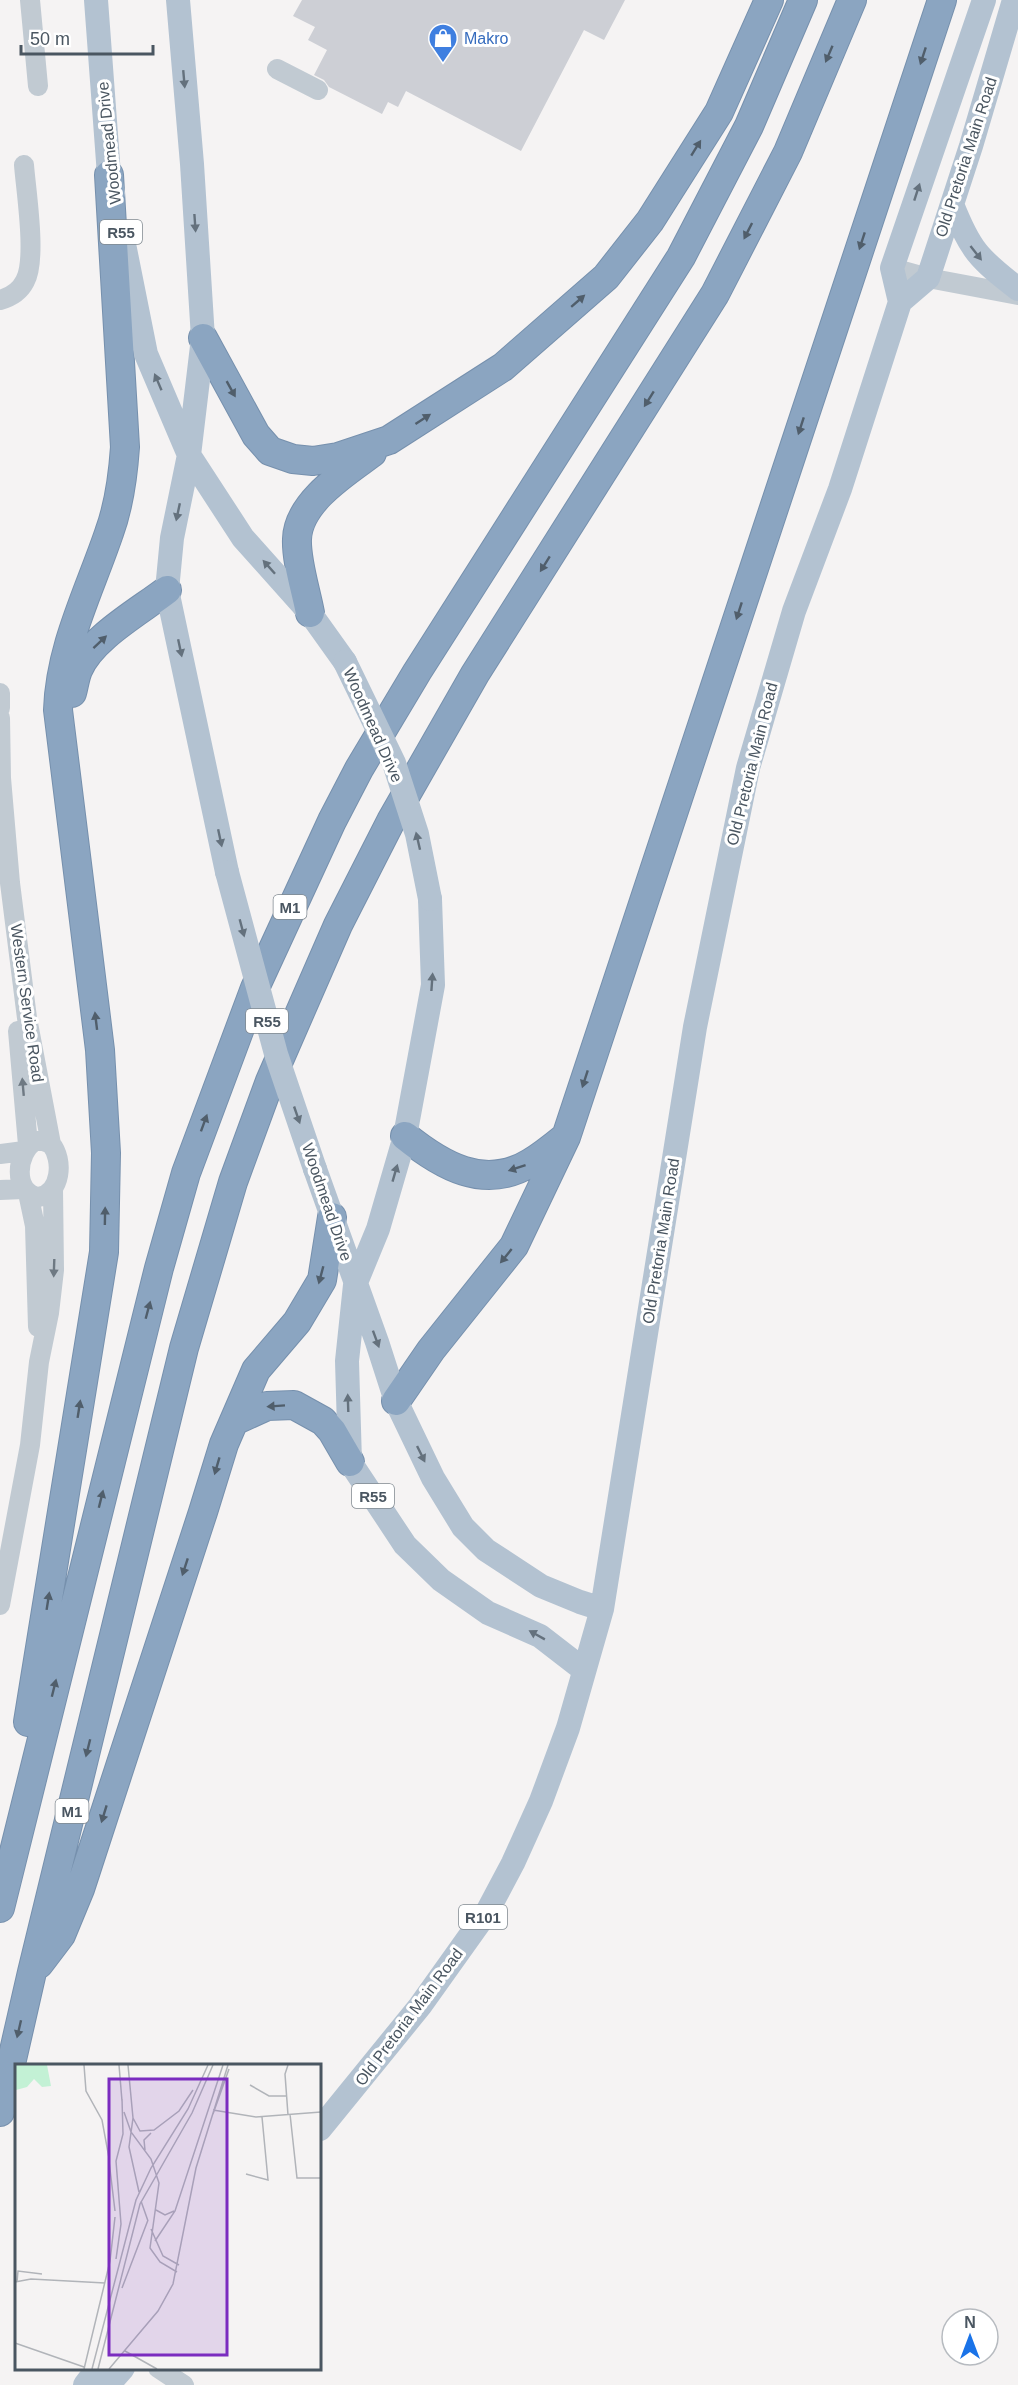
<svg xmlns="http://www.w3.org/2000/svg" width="1018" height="2385" font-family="Helvetica,sans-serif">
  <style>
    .building { fill: #cdcfd5 }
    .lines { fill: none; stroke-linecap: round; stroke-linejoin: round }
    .highway-casing { stroke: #7690ad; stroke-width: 30 }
    .minor { stroke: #c1cad2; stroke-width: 20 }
    .major { stroke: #b3c2d1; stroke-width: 24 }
    .highway { stroke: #8ba5c1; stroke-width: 28 }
    .major-bridge { stroke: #b3c2d1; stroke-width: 24 }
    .oneway { fill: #505e6b }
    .oneway2 { fill: #64717d }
    .oneway3 { fill: #6e7983 }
    .labels { text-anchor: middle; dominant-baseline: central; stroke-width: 6; stroke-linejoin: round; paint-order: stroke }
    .shield { fill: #fff; stroke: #808990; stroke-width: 1.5 }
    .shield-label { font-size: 15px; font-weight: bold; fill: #4a5661 }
    .shop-label { font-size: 16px; fill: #366cbe; stroke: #fff; text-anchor: start }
    .street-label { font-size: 16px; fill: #4a5661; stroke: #fff }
    .inset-road { fill: none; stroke: #b1b4b9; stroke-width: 1.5 }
    .view { fill: #7b2cbf; fill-opacity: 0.15; stroke: #7b2cbf; stroke-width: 3 }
    .inset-edge { fill: none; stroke: #4a5661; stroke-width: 3 }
  </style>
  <rect width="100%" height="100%" fill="#f5f3f3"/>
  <path class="building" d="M302 0H625L604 40 584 30 521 151 406 91 398 107 388 102 382 114 329 87 324 80 314 75 327 50 308 40 315 27 293 16Z"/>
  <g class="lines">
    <g class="highway-casing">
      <path id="highway" d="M203 338 256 435 270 451 293 459 313 461 338 457 389 440 503 367 606 277 650 221 719 112 769 0
        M310 613C306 591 296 561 297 539 298 502 345 473 372 453
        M72 693C74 686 75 677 78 670 91 638 140 611 167 590
        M405 1136C441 1165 484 1191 530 1163 542 1156 553 1147 564 1138
        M396 1401 431 1350 514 1246 566 1137 942 0
        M234 1421 267 1406 294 1405 323 1421 332 1431 350 1462
        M28 1722 104 1252 106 1153 100 1050 58 710C60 647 89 592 109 533 119 506 123 476 125 447L109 175
        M0 1908 159 1268 186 1173 255 988 332 821 359 769 417 672 681 257 749 126 803 0
        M39 1964 61 1935 80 1889 203 1512 224 1444 256 1370 297 1322 322 1280 332 1217
        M0 2112 32 1972 184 1348 233 1182 270 1081 338 925 391 821 475 674 715 294 788 152 852 0"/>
    </g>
    <path class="minor" d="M30 0 38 86
      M277 69 318 90
      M892 268 928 278 1018 295
      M0 300C11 297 20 291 25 281 37 260 26 191 24 165
      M0 693V708
      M0 718 1 778 10 883 27 1018 51 1144
      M18 1031 28 1145
      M35 1141H43L51 1144C64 1160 61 1193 39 1197 12 1193 16 1152 35 1141Z
      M0 1154 24 1151
      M0 1190 24 1189
      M28 1193 35 1226 38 1327
      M0 1605 30 1445 39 1362 49 1313 54 1270 53 1189
      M158 2368 184 2385"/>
    <path class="major" d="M96 0 109 175 113 193
      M178 0 192 164 203 338 189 455 172 538 167 590 227 872
      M952 204C970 250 979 259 1018 289
      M123 239 146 354 189 455 243 538 310 613 345 662
      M900 302 928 278 971 146 1014 0
      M430 899 433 985 405 1136 378 1229 355 1285 347 1361 350 1462 405 1545 441 1580 488 1613 540 1636 584 1670
      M315 1169 377 1342 396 1401 433 1478 463 1527 486 1550 541 1586 580 1602 602 1609
      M320 2129 420 2006 487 1912 513 1863 541 1801 568 1728 602 1609 695 1027 748 768 794 611 840 489 900 302 892 268 984 0
      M85 2385 98 2368
      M108 2385 123 2368"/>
    <use href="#highway" class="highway"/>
    <path class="major-bridge" d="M345 662 394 763 417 834 430 899
      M227 872 276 1054 315 1169"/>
  </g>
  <defs><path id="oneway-solid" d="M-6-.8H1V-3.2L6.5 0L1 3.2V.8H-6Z" transform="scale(1.5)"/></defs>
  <g class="oneway">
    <use href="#oneway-solid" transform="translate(829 54) rotate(113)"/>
    <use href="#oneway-solid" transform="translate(923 56) rotate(108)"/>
    <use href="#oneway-solid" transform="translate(696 148) rotate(-58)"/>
    <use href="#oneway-solid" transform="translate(748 231) rotate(117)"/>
    <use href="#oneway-solid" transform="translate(862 241) rotate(108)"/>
    <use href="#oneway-solid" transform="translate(578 301) rotate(-41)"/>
    <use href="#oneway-solid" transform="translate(231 389) rotate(61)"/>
    <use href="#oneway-solid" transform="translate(649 399) rotate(122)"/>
    <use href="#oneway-solid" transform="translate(423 419) rotate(-33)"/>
    <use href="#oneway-solid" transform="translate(801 426) rotate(108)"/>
    <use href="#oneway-solid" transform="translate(545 564) rotate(122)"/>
    <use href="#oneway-solid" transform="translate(739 611) rotate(108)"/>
    <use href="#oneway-solid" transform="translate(100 642) rotate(-43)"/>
    <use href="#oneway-solid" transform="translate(96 1021) rotate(-97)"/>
    <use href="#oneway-solid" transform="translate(585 1079) rotate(108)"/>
    <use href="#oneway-solid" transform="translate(204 1123) rotate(-70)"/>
    <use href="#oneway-solid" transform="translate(517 1168) rotate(162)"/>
    <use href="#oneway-solid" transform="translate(105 1216) rotate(-89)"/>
    <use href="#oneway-solid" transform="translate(506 1256) rotate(129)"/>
    <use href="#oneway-solid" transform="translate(321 1275) rotate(105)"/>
    <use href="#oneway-solid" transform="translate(148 1310) rotate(-75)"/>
    <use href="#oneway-solid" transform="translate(276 1406) rotate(176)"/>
    <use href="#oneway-solid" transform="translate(79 1409) rotate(-81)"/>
    <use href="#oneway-solid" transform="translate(217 1466) rotate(106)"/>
    <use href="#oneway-solid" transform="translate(101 1499) rotate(-76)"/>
    <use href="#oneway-solid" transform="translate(185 1567) rotate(108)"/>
    <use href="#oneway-solid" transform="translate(48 1601) rotate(-81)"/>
    <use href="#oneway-solid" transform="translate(54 1688) rotate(-76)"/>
    <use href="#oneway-solid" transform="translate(88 1748) rotate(104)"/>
    <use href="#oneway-solid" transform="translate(104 1814) rotate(107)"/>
    <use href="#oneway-solid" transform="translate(19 2029) rotate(103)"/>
  </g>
  <g class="oneway2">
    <use href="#oneway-solid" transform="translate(184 79) rotate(85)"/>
    <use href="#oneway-solid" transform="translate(917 192) rotate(-72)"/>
    <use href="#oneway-solid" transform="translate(195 223) rotate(86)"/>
    <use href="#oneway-solid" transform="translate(976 253) rotate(52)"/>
    <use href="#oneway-solid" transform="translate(158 382) rotate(-113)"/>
    <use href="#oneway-solid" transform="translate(178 512) rotate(102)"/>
    <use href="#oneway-solid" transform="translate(269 567) rotate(-132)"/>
    <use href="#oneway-solid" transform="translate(180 648) rotate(78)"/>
    <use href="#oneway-solid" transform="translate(220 838) rotate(78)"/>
    <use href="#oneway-solid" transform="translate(418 841) rotate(-103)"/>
    <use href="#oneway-solid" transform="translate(242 928) rotate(75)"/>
    <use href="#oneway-solid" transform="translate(432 982) rotate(-86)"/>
    <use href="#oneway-solid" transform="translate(297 1115) rotate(71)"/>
    <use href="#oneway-solid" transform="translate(395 1173) rotate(-74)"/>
    <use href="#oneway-solid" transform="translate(376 1339) rotate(70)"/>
    <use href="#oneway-solid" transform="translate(348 1403) rotate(-92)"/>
    <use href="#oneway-solid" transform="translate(421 1454) rotate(64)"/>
    <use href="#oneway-solid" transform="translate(537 1635) rotate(-151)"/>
  </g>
  <g class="oneway3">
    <use href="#oneway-solid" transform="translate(23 1087) rotate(-95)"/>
    <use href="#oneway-solid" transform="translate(54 1268) rotate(92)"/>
  </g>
  <defs>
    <g id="shop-pin" transform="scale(1.5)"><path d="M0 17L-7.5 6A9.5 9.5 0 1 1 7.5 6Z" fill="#3f7fe0" stroke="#fff"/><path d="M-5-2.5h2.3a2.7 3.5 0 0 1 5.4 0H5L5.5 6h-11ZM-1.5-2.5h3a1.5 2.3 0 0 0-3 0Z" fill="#fff"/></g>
  </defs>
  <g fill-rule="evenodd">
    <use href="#shop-pin" x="443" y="38"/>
  </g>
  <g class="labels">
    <g class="shield">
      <rect x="100" y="220" width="42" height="24" rx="4.5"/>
      <rect x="273.5" y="895" width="33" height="24" rx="4.5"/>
      <rect x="246" y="1009" width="42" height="24" rx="4.5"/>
      <rect x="352" y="1484" width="42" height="24" rx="4.5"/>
      <rect x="55.5" y="1799" width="33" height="24" rx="4.5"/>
      <rect x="459" y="1905" width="48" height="24" rx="4.5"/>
    </g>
    <g class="shield-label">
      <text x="121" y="232">R55</text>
      <text x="290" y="907">M1</text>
      <text x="267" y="1021">R55</text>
      <text x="373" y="1496">R55</text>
      <text x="72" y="1811">M1</text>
      <text x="483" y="1917">R101</text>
    </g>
    <g class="shop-label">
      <text x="464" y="38">Makro</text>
    </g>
    <g class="street-label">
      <text transform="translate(109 143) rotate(-96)">Woodmead Drive</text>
      <text transform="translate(966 157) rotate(-72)">Old Pretoria Main Road</text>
      <text transform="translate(373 725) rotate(66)">Woodmead Drive</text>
      <text transform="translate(752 764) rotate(-76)">Old Pretoria Main Road</text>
      <text transform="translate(27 1003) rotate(82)">Western Service Road</text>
      <text transform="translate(327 1202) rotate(71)">Woodmead Drive</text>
      <text transform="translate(661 1241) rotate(-81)">Old Pretoria Main Road</text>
      <text transform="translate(409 2017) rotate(-53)">Old Pretoria Main Road</text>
    </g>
  </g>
  <g transform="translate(15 2064)">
    <rect width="306" height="306" fill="#f5f3f3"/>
    <path d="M0 1H32L36 22 27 23 19 15 12 23 1 26Z" fill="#c3f1d5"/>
    <path class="inset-road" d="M69 1 71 27 87 56 94 94M104 1 107 37M113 1 118 54 114 83 124 128M273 1 270 10 273 51M235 21 254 32H271M198 46 241 53 306 48M109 48 116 68 136 95 144 119 135 184 145 198 162 208M198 50 214 5M275 50 282 114H306M118 54 125 67 139 66 164 47 178 26M130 86 129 76 136 69M94 97 100 147M231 110 253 116 247 53M126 137 133 157M141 146 150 151 159 147M136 165 148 192 164 201M140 177 160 147 208 1M101 195 106 160 101 97 108 70 107 35M0 218 16 215 90 219M2 218 3 207 27 210M107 224 133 156M0 279 69 303M110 287 142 305M69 305 95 197 100 153M77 305 121 136 136 104 173 45 193 1M83 305 125 140 177 49 198 1M94 305 143 247 158 220 181 104 213 1"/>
    <path class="view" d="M94 15H212V291H94Z"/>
    <rect width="306" height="306" class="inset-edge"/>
  </g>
  <g transform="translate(970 2337)"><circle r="28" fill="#ffffff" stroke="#b7bbc0" stroke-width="1.5"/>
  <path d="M0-4.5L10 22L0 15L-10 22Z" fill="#1a73e8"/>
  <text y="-9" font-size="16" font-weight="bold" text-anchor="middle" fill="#4a5661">N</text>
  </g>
  <path d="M21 45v9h132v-9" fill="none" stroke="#4a5661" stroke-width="3"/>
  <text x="30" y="45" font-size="18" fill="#4a5661" stroke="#ffffff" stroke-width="4.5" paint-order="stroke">50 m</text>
</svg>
